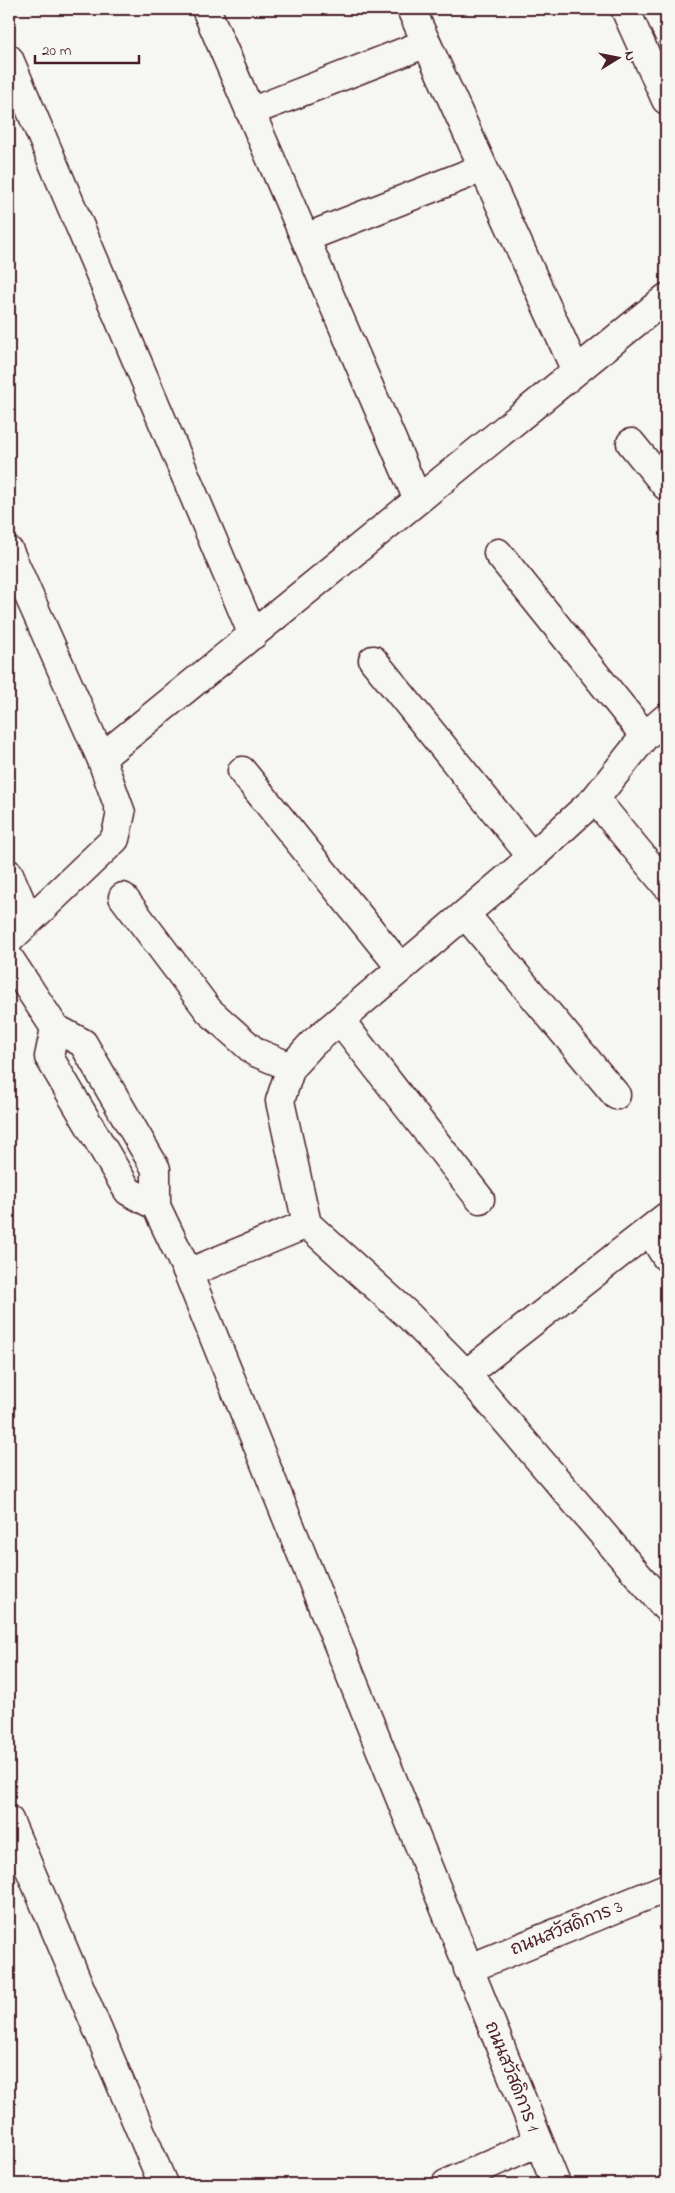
<svg xmlns="http://www.w3.org/2000/svg" width="675" height="2193" font-family="'Indie Flower','Playpen Sans Thai',sans-serif">
  <style>
    .lines { fill: none; stroke-linecap: round; stroke-linejoin: round }
    .minor-casing { stroke: #4a1f2b; stroke-width: 31 }
    .minor { stroke: #f6f6f2; stroke-width: 28 }
    .labels { text-anchor: middle; dominant-baseline: central; stroke-width: 4.5; stroke-linejoin: round; paint-order: stroke }
    .street-label { font-size: 18px; fill: #4a1f2b; stroke: #f6f6f2 }
  </style>
  <rect width="100%" height="100%" fill="#f6f6f2"/>
  <filter id="ink" filterUnits="userSpaceOnUse"><feTurbulence type="fractalNoise" baseFrequency=".02" numOctaves="2"/><feDisplacementMap in="SourceGraphic" scale="10" xChannelSelector="R" yChannelSelector="G"/><feConvolveMatrix kernelMatrix="1 2 1 2 8 2 1 2 1" color-interpolation-filters="sRGB"/></filter>
  <g filter="url(#ink)">
    <g class="lines">
      <g class="minor-casing">
        <path id="minor" d="M206 9 418 500
          M411 9 576 371
          M625 9 666 100
          M9 59 253 635
          M250 112 427 43
          M305 238 483 168
          M631 443 666 486
          M9 551 101 758 121 813 115 839 9 940
          M498 553 645 736
          M373 660 532 857
          M101 758 666 298
          M242 771 401 968
          M595 799 666 885
          M9 874 29 921
          M123 897 209 1011 255 1052 291 1067
          M465 914 616 1095
          M9 958 55 1028 83 1043 156 1169V1206L188 1273 556 2184
          M340 1020 480 1199
          M55 1028 49 1057 128 1191 156 1206
          M307 1224 409 1316 466 1374 666 1217
          M650 1231 666 1257
          M188 1273 307 1224 280 1101 291 1067 313 1043 532 857 595 799 645 736 666 718
          M466 1374 666 1608
          M9 1820 163 2184
          M468 1969 666 1888
          M446 2184 538 2142"/>
      </g>
      <use href="#minor" class="minor"/>
    </g>
  </g>
  <g class="labels">
    <g class="street-label">
      <text transform="translate(567 1929) rotate(-22)">ถนนสวัสดิการ 3</text>
      <text transform="translate(511 2077) rotate(68)">ถนนสวัสดิการ 1</text>
    </g>
  </g>
  <rect width="675" height="2193" fill="none" stroke="#f6f6f2" stroke-width="30"/>
  <rect x="15" y="15" width="645" height="2163" fill="none" stroke="#4a1f2b" stroke-width="2" filter="url(#ink)"/>
  <g transform="translate(618 58) rotate(80)" stroke="#f6f6f2" stroke-width="4" paint-order="stroke">
  <path d="M0-4L9 19L0 12L-9 19Z" fill="#4a1f2b"/>
  <text y="-8" font-size="14" font-weight="bold" text-anchor="middle" fill="#4a1f2b">N</text>
  </g>
  <path d="M35 55v8h104v-8" fill="none" stroke="#4a1f2b" stroke-width="2.5"/>
  <text x="42" y="55" font-size="15" fill="#4a1f2b" stroke="#f6f6f2" stroke-width="4" paint-order="stroke">20 m</text>
</svg>
